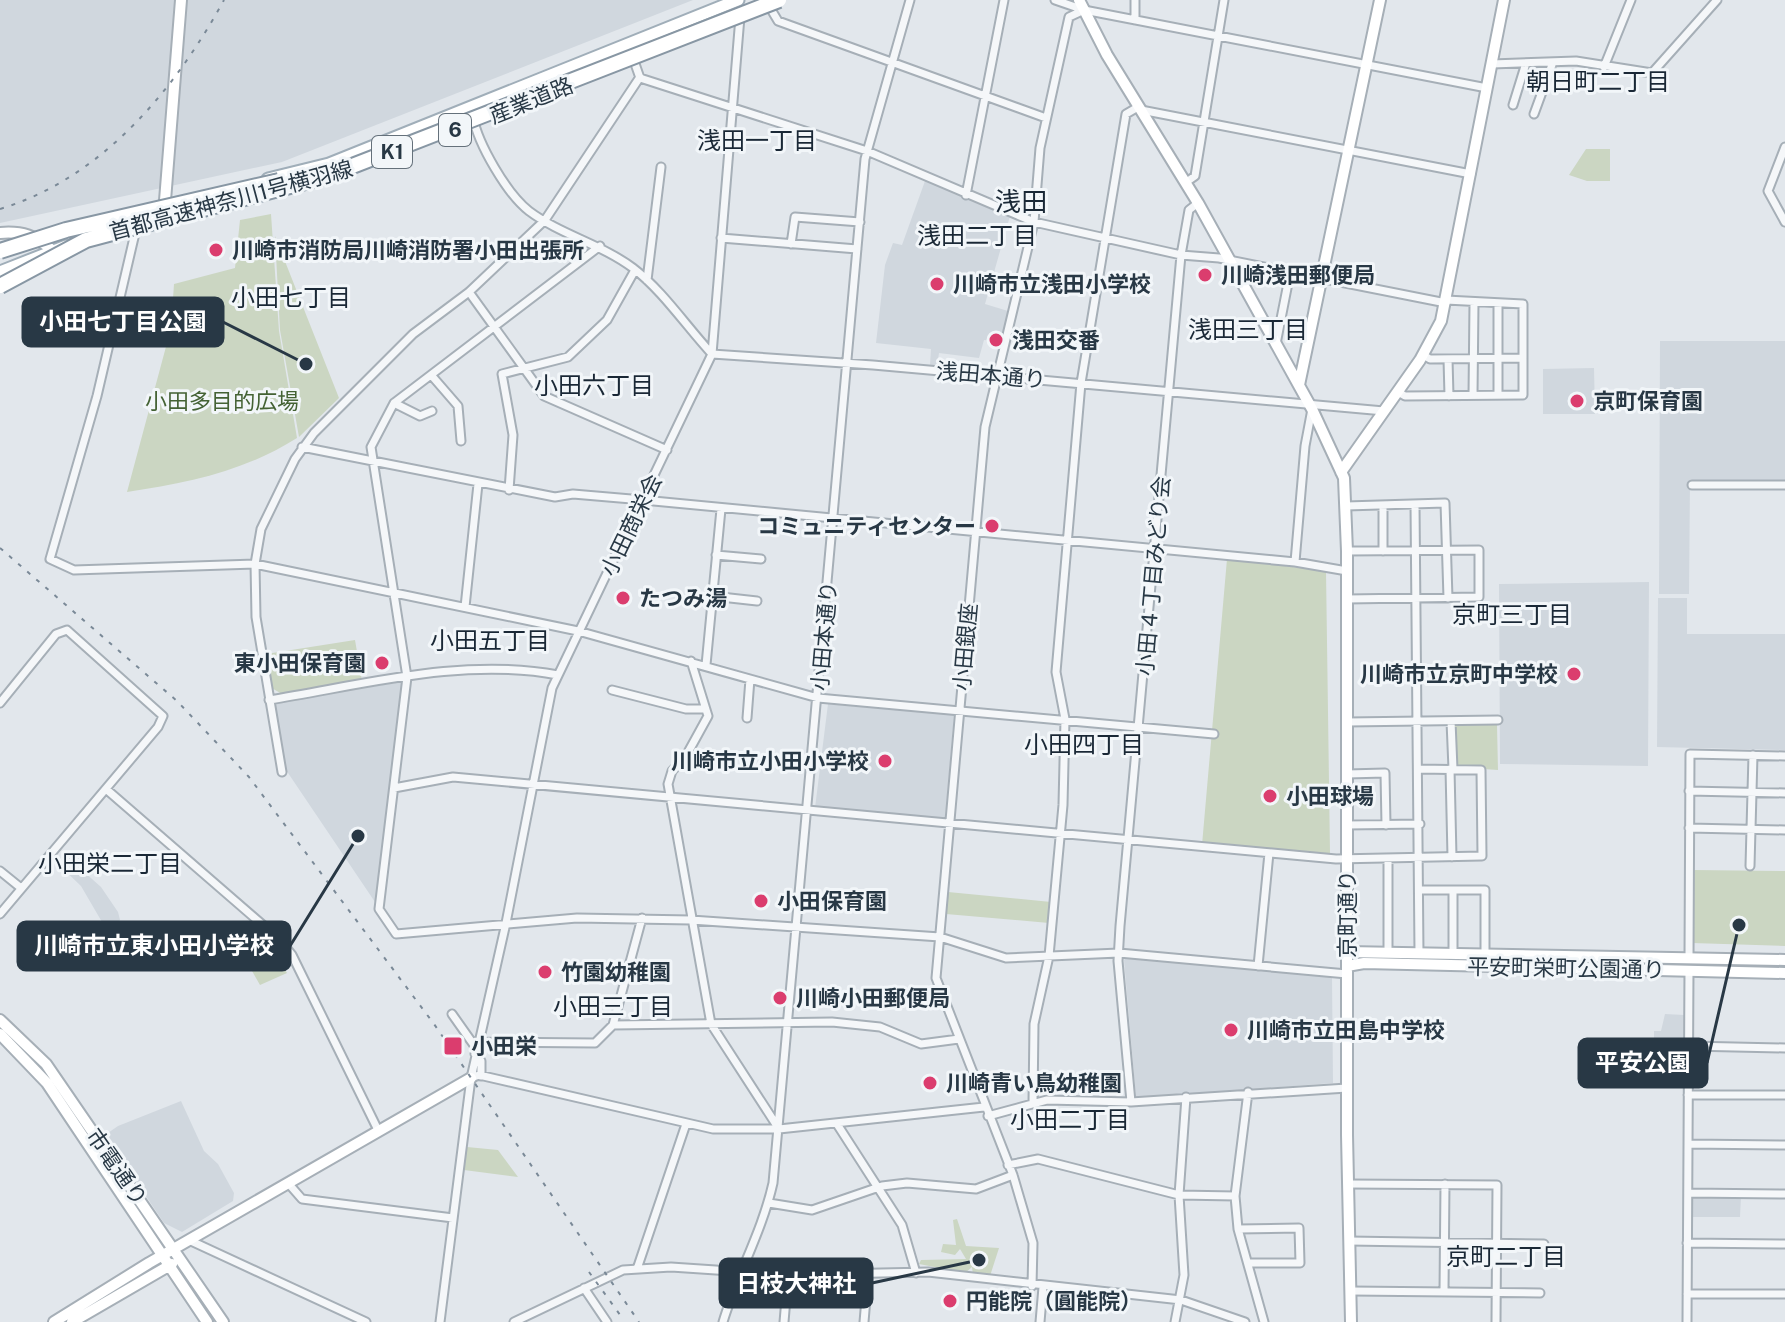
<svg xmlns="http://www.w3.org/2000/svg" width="1785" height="1322" font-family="'Public Sans','Noto Sans JP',sans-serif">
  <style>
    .built { fill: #d0d7de }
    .green { fill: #cbd6c2 }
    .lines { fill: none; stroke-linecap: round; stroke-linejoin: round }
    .street-casing { stroke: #a6afb7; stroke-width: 11 }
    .secondary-casing { stroke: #a6afb7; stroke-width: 14 }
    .primary-casing { stroke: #a0aeb9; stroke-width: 15 }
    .street { stroke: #f5f7f9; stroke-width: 7 }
    .secondary { stroke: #fff; stroke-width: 10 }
    .primary { stroke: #fff; stroke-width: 11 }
    .rail { stroke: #7a8997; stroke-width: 2; stroke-dasharray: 4 8; stroke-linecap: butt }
    .highway-bridge-casing { stroke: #8897a4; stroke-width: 18; stroke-linecap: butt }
    .highway-bridge { stroke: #fff; stroke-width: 14 }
    .poi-dot { fill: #db3d6e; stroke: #f2f6f9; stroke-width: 3 }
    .labels { text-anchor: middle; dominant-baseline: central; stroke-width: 6; stroke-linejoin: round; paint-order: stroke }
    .shield { fill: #f2f6f9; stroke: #65717b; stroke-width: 2 }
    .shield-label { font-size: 20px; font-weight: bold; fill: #283845 }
    .street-label { font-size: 22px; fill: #283845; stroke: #f2f6f9 }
    .poi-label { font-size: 22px; font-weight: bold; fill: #283845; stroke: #f2f6f9; text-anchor: start }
    .park-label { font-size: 22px; fill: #446234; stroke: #f2f6f9 }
    .neighbourhood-label { font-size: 24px; fill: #1a2836; stroke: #f2f6f9 }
    .quarter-label { font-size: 26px; fill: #1a2836; stroke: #f2f6f9 }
    .leader { fill: none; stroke: #283845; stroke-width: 3 }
    .callout-dot { fill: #283845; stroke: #f2f6f9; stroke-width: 3 }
    .callout { fill: #283845; stroke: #283845; stroke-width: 3 }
    .callout-label { font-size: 24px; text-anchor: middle; font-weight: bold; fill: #fff }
  </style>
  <rect width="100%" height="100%" fill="#e2e7ec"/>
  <path class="built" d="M0 0H693L282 162 0 223Z
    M925 181 1010 216 985 304 1008 311 1001 342 984 340 979 358 939 353 937 366 930 365 931 349 876 343 885 265 893 243 902 245Z
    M1660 341H1785V482L1690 481 1689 594H1659Z
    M1594 368 1595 414H1543V369Z
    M1649 582 1648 766 1500 764 1499 584Z
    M1658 598H1687V634H1785V750L1657 747Z
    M402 682 404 684 377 905 284 767 272 702Z
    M828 704 954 715 945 820 815 808Z
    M65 855 101 887 118 912 120 920 109 934 81 886 58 864Z
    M1127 957 1332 977 1333 1083 1136 1098 1124 960Z
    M1665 1014 1684 1015V1045L1654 1044V1031H1661Z
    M181 1101 204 1151 218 1164 234 1193 233 1201 182 1232 164 1223 105 1135 118 1126Z
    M1693 1196H1741L1740 1217H1693Z"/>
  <path class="green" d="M1586 149H1610V181H1587L1569 175Z
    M271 214 279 331 297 438C245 471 188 483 127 492L171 328 174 284 235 268 240 220Z
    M275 236 339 398 299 437 280 330Z
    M1227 559 1326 571 1330 853 1328 856 1202 845Z
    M355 640 362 681 282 694 270 687 266 654Z
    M1454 725H1497L1498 770 1455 767Z
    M1693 870 1785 871V946L1692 943Z
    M948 892 1051 902 1049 923 946 914Z
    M266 939 287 973 260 985 240 950Z
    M467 1147 498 1150 518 1177 464 1170Z
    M957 1219 966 1246 999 1248 990 1276 973 1275 972 1267 965 1273 919 1264 921 1260 966 1259 960 1249 955 1255 941 1252 943 1244 956 1245 953 1220Z"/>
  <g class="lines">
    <g class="street-casing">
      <path id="street" d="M1055 0 1084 10 1487 88
        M769 6 778 21 1046 118
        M1135 20V0
        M633 58 640 78 867 151 1034 222 1181 255 1219 258 1446 303
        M1492 64 1576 61 1652 73 1717 0
        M1604 67 1631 0
        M1513 105 1526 63
        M1141 110 1471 174
        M1534 114 1553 62
        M473 117C478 144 507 194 529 211 561 235 601 244 633 268 663 291 686 326 712 354L873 365 1384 411
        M1785 147 1768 191 1785 222
        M1185 183 1195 176 1224 0
        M966 195 1004 0
        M136 229 97 396 50 559 74 570 255 564 578 631 818 698 1214 734
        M721 238 857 249
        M791 244 795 217 860 222
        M600 246 394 403 371 447 407 677 379 909 396 934 577 918 691 920 940 937 1006 958 1119 953 1347 974
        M647 280 661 167
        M469 292 544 396 667 450
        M1276 344 1290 273
        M1423 355 1430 359 1523 358
        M1448 359 1449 396
        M432 376 458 406 461 441
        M1398 392 1405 396 1523 395V304L1446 300
        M1473 395 1474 303
        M1498 395V304
        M394 403 420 416 432 411
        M302 447 555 497 573 494 643 500 1295 562 1347 571
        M1692 485H1785
        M509 490 513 435 502 374 568 357 607 320 635 270
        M1415 504 1419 953
        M1383 505V551
        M1346 506 1445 503 1448 598
        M716 555 761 559
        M1295 562 1305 446 1312 409
        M712 596 757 601
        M1347 599 1479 597V550L1347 551
        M465 607 478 484
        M691 661 708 716 686 756 672 771 668 784 711 1024 779 1129
        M706 665 721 509
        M612 690 686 709H705
        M269 700C363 685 463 657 558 675
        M0 703 56 634 67 630 163 716 158 727 0 914
        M747 718 750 679
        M1451 721 1453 769
        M1347 722 1498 720
        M1450 769 1452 857
        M282 772 256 617 255 564 261 529 295 459 314 433 413 334 469 292 545 220 640 77
        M1347 774 1385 773 1386 825
        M394 788 453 777 1336 859 1482 856 1481 770 1419 769
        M106 789 279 939 292 955 378 1130
        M1689 791 1785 793
        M1347 825 1420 824
        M1689 828 1785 830
        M1388 859V953
        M1750 866 1753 755
        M0 871 21 888
        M1420 890H1485V955
        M1453 890V954
        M1689 958 1690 754 1785 756
        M1258 966 1269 853
        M452 1014 476 1048
        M613 1025 832 1022 880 1027 921 1044 959 1039
        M478 1042 595 1043 613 1025 642 918
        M1689 1046 1785 1048
        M475 1054 481 1061V1076
        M471 1078 479 1075 713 1129H779L984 1107
        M1248 1092 1235 1196 1238 1229 1264 1322
        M1688 1095H1785
        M1033 1102 1034 1024 1049 956 1063 805 1065 719 1056 672 1081 383 1126 114 1138 107
        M1131 1102 1118 961 1120 926 1181 255 1189 210 1198 203
        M988 1116 1047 1100 1131 1102 1347 1088
        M837 1124 902 1225 916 1273
        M1688 1144 1785 1145
        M1008 1165 1038 1159 1179 1195 1235 1196
        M288 1183 302 1199 453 1218
        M1348 1184 1497 1185 1496 1322
        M1688 1193 1785 1194
        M769 1203 812 1210 882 1186 907 1183 976 1189 1013 1175
        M1238 1229 1299 1228 1300 1263H1248
        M191 1241 366 1322
        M1349 1241 1544 1244
        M1687 1243 1785 1244
        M637 1269 686 1124
        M1032 1286 1033 1243 1013 1175 936 978 985 427 1034 222 1040 148 1069 17 1084 10
        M584 1288 607 1322
        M1351 1291 1540 1293
        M1444 1291 1445 1184
        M1687 1294H1785
        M440 1322 471 1078 506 923 552 688 712 354 740 17
        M514 1322 623 1270 671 1267 788 1275 928 1272 1181 1300 1245 1322
        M723 1322C737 1275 762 1232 773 1183L865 159 910 0
        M784 1322 788 1275
        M864 1322 868 1275
        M1040 1322 1043 1287
        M1175 1322 1184 1275 1179 1195 1186 1097
        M1687 1322 1689 971"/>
    </g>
    <g class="secondary-casing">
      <path id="secondary" d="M1079 0 1107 55 1198 203 1312 409 1344 478 1347 551V1135L1351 1322
        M164 213 181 0
        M0 233C22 231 36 236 52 250
        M1299 385 1380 0
        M1341 472 1420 360 1441 321 1504 0
        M1347 952 1785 960
        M1347 966 1364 963 1785 973
        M0 1020 46 1064 223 1322
        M0 1034 47 1083 207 1322
        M54 1322 149 1263 471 1078
        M72 1322 172 1264"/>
    </g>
    <g class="primary-casing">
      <path id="primary" d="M268 179 329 164 738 0
        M0 272 66 246"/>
    </g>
    <use href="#street" class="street"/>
    <use href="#secondary" class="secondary"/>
    <use href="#primary" class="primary"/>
    <path class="rail" d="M0 209C102 178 174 91 224 0
      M0 548 177 701 249 777 434 1024 639 1322
      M589 1272 623 1319"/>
    <g class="highway-bridge-casing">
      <path id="highway-bridge" d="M0 251 66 230 279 181
        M0 286 86 240 324 177 779 0"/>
    </g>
    <use href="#highway-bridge" class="highway-bridge"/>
  </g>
  <g class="poi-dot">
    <circle cx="216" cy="250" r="8"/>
    <circle cx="1205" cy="275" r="8"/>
    <circle cx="937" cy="284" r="8"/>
    <circle cx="996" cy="340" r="8"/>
    <circle cx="1577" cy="401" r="8"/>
    <circle cx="992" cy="526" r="8"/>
    <circle cx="623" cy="598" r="8"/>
    <circle cx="382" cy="663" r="8"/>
    <circle cx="1574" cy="674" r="8"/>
    <circle cx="885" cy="761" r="8"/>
    <circle cx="1270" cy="796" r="8"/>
    <circle cx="761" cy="901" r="8"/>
    <circle cx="545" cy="972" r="8"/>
    <circle cx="780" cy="998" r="8"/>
    <circle cx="1231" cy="1030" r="8"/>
    <rect x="443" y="1036" width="20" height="20" rx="4"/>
    <circle cx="930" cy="1083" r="8"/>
    <circle cx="950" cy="1301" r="8"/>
  </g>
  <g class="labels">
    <g class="shield">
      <rect x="439" y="114" width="32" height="32" rx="6"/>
      <rect x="372" y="136" width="40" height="32" rx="6"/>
    </g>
    <g class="shield-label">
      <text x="455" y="130">6</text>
      <text x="392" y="152">K1</text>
    </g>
    <g class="street-label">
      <text transform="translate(531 100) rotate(-22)">産業道路</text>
      <text transform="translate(231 200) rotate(-15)">首都高速神奈川1号横羽線</text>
      <text transform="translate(991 375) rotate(5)">浅田本通り</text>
      <text transform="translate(631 525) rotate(-64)">小田商栄会</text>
      <text transform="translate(1153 576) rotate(-85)">小田 4 丁目みどり会</text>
      <text transform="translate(824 636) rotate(-85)">小田本通り</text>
      <text transform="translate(965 647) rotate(-85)">小田銀座</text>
      <text transform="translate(1347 914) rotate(-90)">京町通り</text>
      <text transform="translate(1566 968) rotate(1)">平安町栄町公園通り</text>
      <text transform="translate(117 1167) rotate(55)">市電通り</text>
    </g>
    <g class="poi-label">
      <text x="232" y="250">川崎市消防局川崎消防署小田出張所</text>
      <text x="1221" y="275">川崎浅田郵便局</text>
      <text x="953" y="284">川崎市立浅田小学校</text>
      <text x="1012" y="340">浅田交番</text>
      <text x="1593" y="401">京町保育園</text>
      <text x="976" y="526" text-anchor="end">コミュニティセンター</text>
      <text x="639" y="598">たつみ湯</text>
      <text x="366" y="663" text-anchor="end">東小田保育園</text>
      <text x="1558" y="674" text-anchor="end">川崎市立京町中学校</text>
      <text x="869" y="761" text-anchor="end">川崎市立小田小学校</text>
      <text x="1286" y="796">小田球場</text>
      <text x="777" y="901">小田保育園</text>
      <text x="561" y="972">竹園幼稚園</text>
      <text x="796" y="998">川崎小田郵便局</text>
      <text x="1247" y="1030">川崎市立田島中学校</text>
      <text x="471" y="1046">小田栄</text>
      <text x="946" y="1083">川崎青い鳥幼稚園</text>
      <text x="966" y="1301">円能院（圓能院）</text>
    </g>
    <g class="park-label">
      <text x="222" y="401">小田多目的広場</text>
    </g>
    <g class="neighbourhood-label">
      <text x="1598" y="81">朝日町二丁目</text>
      <text x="757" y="140">浅田一丁目</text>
      <text x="977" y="235">浅田二丁目</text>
      <text x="291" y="297">小田七丁目</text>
      <text x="1248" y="329">浅田三丁目</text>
      <text x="594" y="385">小田六丁目</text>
      <text x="1512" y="614">京町三丁目</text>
      <text x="490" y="640">小田五丁目</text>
      <text x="1084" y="744">小田四丁目</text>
      <text x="110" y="863">小田栄二丁目</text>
      <text x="613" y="1006">小田三丁目</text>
      <text x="1070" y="1119">小田二丁目</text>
      <text x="1506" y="1256">京町二丁目</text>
    </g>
    <g class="quarter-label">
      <text x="1021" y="201">浅田</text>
    </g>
  </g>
  <path class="leader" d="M306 364L223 322M358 836L290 946M1739 925L1707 1063M979 1260L872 1283"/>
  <g class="callout-dot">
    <circle cx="306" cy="364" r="8"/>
    <circle cx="358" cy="836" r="8"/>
    <circle cx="1739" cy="925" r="8"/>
    <circle cx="979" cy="1260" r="8"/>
  </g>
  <g class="callout">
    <rect x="23" y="298" width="200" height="48" rx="8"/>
    <rect x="18" y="922" width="272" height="48" rx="8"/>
    <rect x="1579" y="1039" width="128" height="48" rx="8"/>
    <rect x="720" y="1259" width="152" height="48" rx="8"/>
  </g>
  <g class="callout-label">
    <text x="123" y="330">小田七丁目公園</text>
    <text x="154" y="954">川崎市立東小田小学校</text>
    <text x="1643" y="1071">平安公園</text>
    <text x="796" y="1292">日枝大神社</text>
  </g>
</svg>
